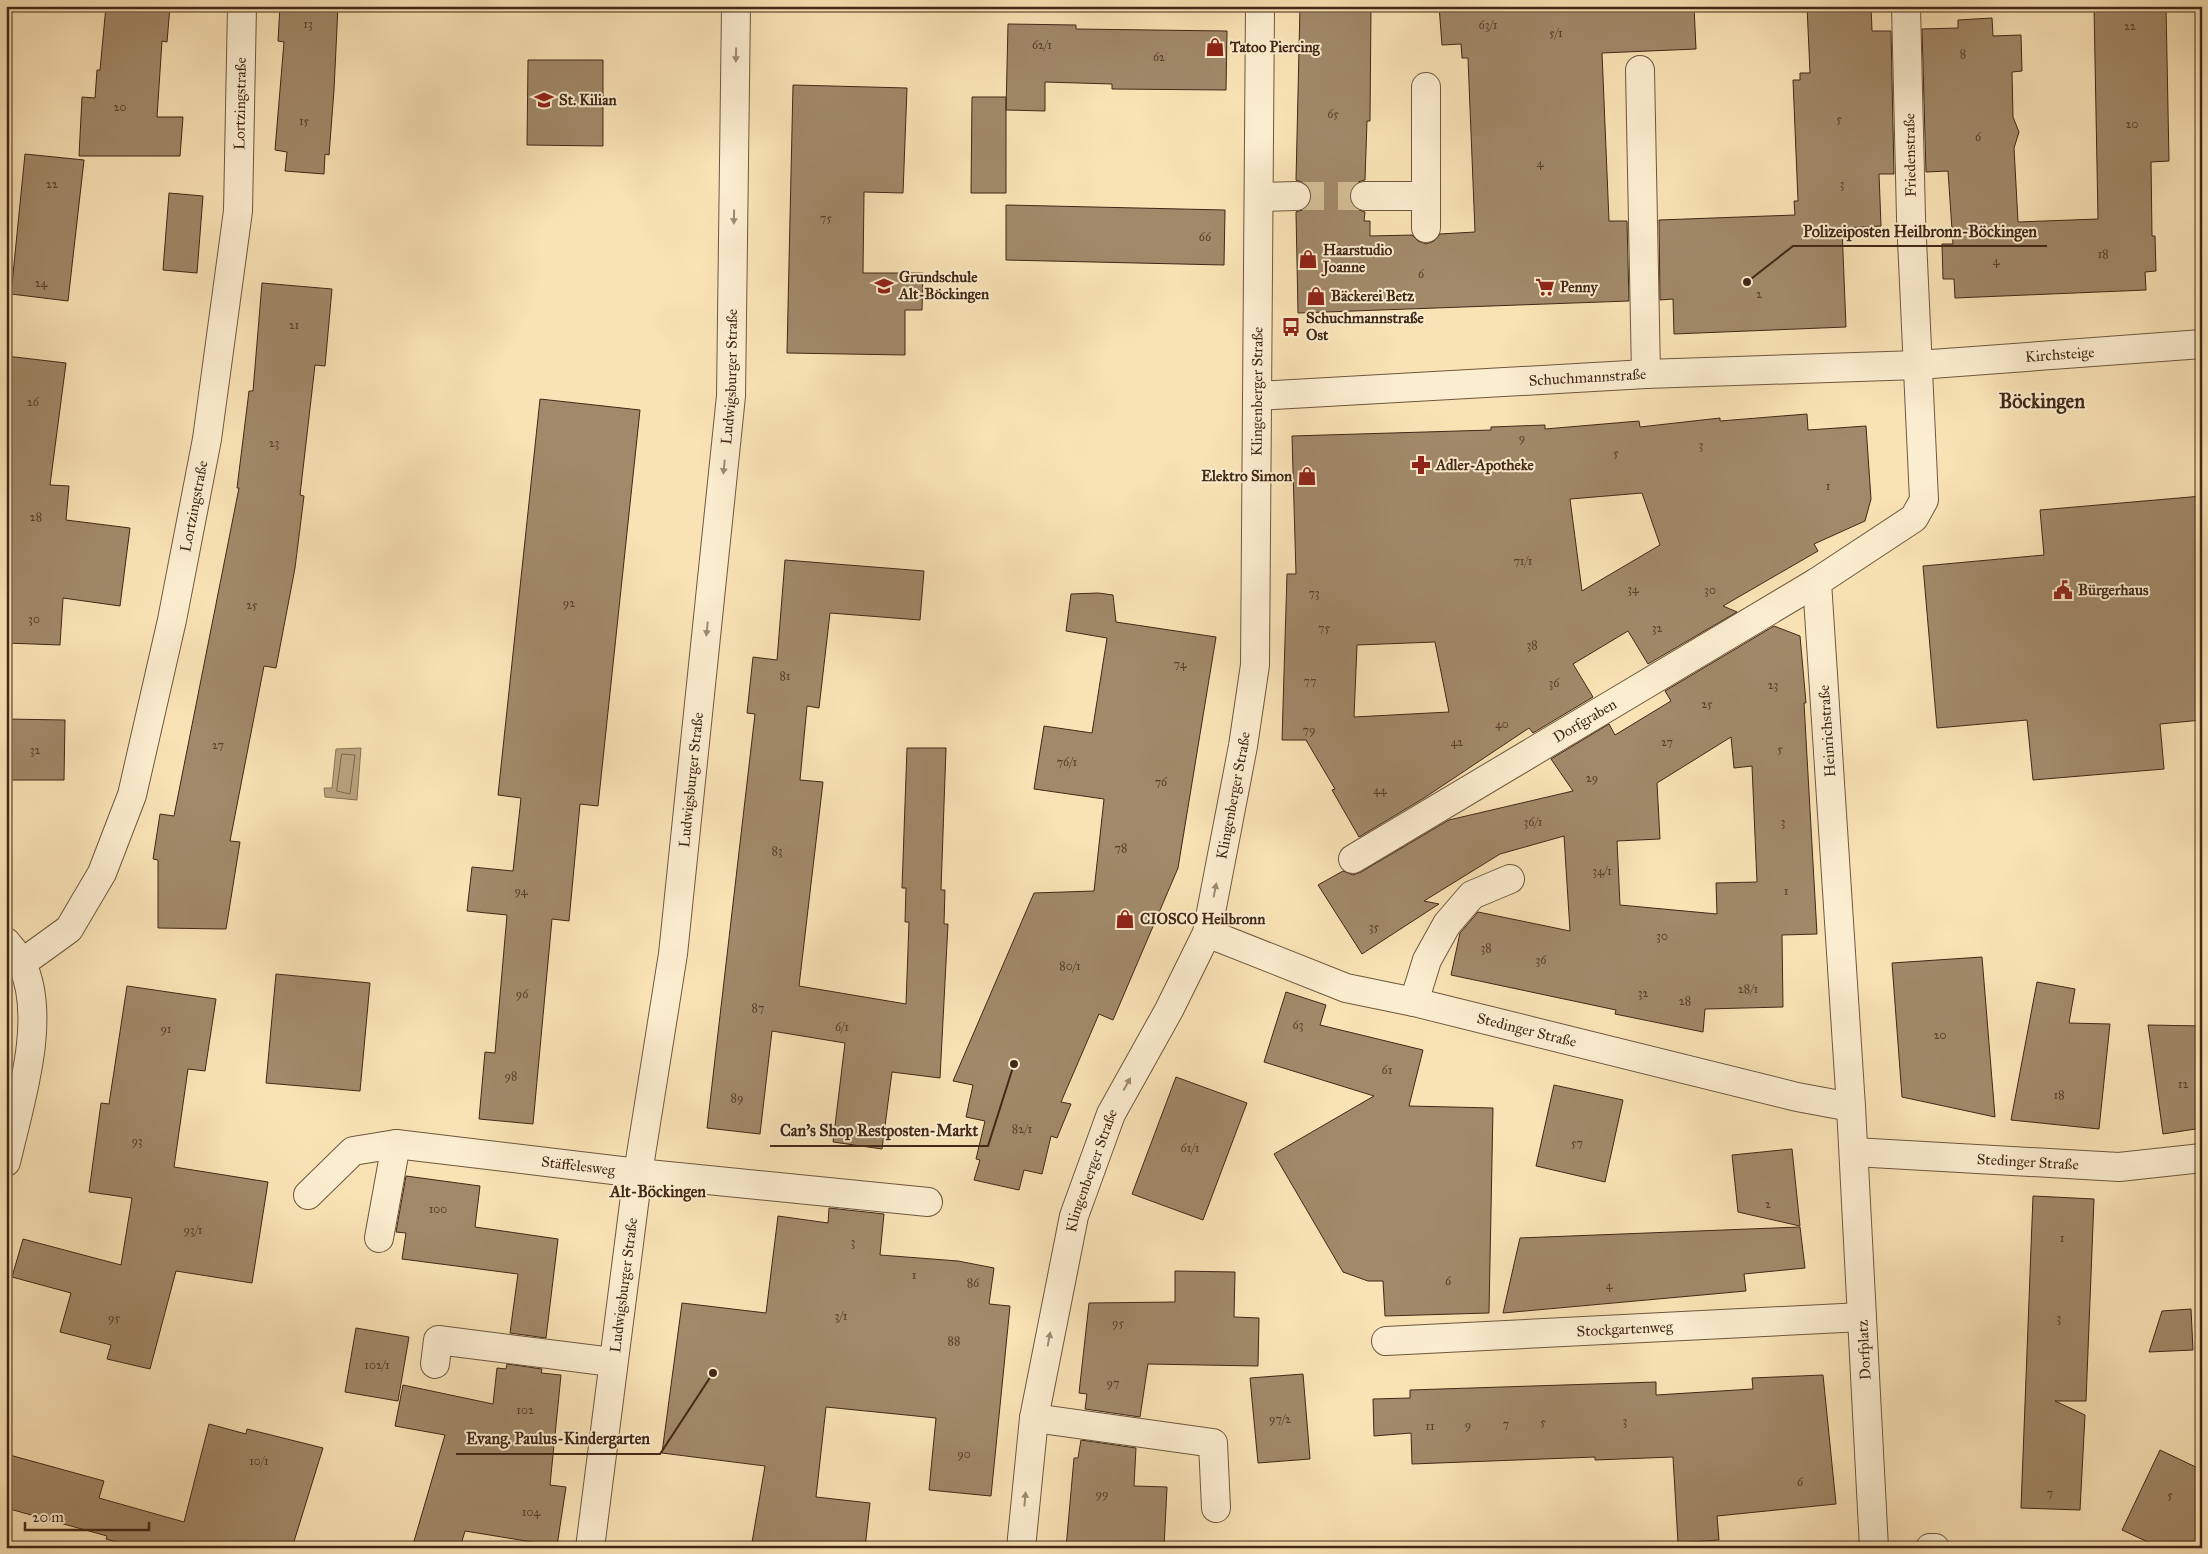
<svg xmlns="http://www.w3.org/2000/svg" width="2208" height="1554" font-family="'IM FELL Great Primer',serif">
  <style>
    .water { fill: #baa37f; stroke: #8a7255 }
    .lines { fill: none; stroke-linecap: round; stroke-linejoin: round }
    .shore { stroke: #7e664b; stroke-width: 1 }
    .building { fill: #a18969; stroke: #412817; fill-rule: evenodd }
    .minor-tunnel { stroke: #d4be95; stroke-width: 28; stroke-dasharray: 28 14; stroke-linecap: butt }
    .minor-casing { stroke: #6f573e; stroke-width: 30 }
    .minor { stroke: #fbedcf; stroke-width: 28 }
    .oneway { fill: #9e8a73 }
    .labels { text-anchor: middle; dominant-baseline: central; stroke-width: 4; stroke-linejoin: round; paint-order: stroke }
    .number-label { font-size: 12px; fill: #59402c }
    .poi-label { font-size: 15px; font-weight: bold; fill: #412817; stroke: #fbedcf; text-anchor: start }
    .street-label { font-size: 15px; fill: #412817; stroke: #fbedcf }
    .neighbourhood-label { font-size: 16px; font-weight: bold; fill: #412817; stroke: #fbedcf }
    .district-label { font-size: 20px; font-weight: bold; fill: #412817; stroke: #fbedcf }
    .leader { fill: none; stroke: #412817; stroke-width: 2 }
    .callout-dot { fill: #412817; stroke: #fbedcf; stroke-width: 2 }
    .callout-label { font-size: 16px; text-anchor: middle; font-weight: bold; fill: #412817; stroke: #fbedcf; stroke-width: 4; stroke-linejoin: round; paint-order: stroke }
  </style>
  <rect width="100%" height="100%" fill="#f9e3b5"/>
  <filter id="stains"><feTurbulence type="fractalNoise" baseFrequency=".004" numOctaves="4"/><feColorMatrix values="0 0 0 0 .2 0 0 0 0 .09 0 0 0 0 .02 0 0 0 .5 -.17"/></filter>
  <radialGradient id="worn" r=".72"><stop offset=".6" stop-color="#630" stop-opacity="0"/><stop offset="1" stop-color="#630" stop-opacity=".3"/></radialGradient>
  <path class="water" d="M361 748 357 800 325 797 324 788H332L336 749Z"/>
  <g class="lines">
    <path class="shore" d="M342 754 355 755 350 794 337 791Z"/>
  </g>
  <path class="building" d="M106 6H170L167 42 162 41 157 117H183L180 156H79L82 97 95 98 97 70H100Z
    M280 6H338L334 90 329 155 325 154 324 174 285 171 287 152 275 150 284 42 278 41Z
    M1300 6H1371L1370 121H1367L1365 180 1358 182 1352 188 1349 196 1351 203 1357 209 1365 212 1364 221H1370V236L1412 235 1418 241 1426 244 1434 241 1440 234 1475 232 1468 58H1462L1461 44 1442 45 1439 6H1694L1696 49 1602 53 1609 221H1627L1629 301 1298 313 1296 212 1305 209 1310 203 1312 196 1309 187 1304 183 1296 180Z
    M1807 6H1871L1872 31H1891L1894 174H1879L1881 226 1842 228 1846 327 1674 334 1673 299 1660 300 1659 220 1795 215 1794 201H1798L1793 80H1800V73H1810Z
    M2094 6H2166L2169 161 2151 162 2152 236H2155L2156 271 2145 272 2146 290 1955 298 1954 279H1943L1942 244H1953L1948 171 1926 172 1922 29 1958 28V20L1992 18 1993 36 2021 35 2022 71 2012 72 2013 117 2019 132 2014 148 2018 222 2098 219Z
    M1008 24 1076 25V29L1227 31 1226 90 1112 89V84L1045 82V111L1006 110Z
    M528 60H603V146L527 145Z
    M793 85 907 88 903 193 864 192 863 273H923L922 310H905V355L787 353Z
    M972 97H1006V193H971Z
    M25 154 84 160 68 301 11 294Z
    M169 193 203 196 197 273 163 270Z
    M1006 205 1225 210 1224 265 1006 260Z
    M262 283 332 289 325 366 315 365 300 495 304 496 295 568 276 668 264 666 230 841 240 842 226 929 158 928V860L153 859 160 814 174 816 239 488H237L249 391H253Z
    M6 356 66 363 50 485 69 486 66 520 130 528 120 606 63 598 60 645 6 643Z
    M540 399 640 410 598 806 580 804 569 921 552 919 533 1124 479 1119 485 1052 495 1053 507 915 467 911 472 867 513 871 521 798 498 795Z
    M1807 414 1808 430 1866 426 1871 499 1865 521 1814 544 1818 551 1723 606 1737 612 1648 664 1628 631 1573 664 1593 697 1533 733 1529 728 1424 798 1359 837 1332 790 1335 789 1306 740H1282L1287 574H1296L1292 436 1491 430V427L1545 425V429L1639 421 1640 427 1720 418V421ZM1642 493 1660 545 1582 591 1570 499ZM1435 642 1449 712 1354 717 1357 645Z
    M2202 496V720L2160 724 2164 769 2033 780 2027 720 1937 728 1923 566 2044 555 2040 510Z
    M785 560 924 571 920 620 830 613 819 708 807 706 800 780 823 782 799 986 906 1004 909 922H905L906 888H902L907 748H946L941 890H945L944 924H948L940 1078 892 1072 882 1149 833 1142 845 1043 772 1031 760 1134 707 1128 755 714 747 713 753 657 777 660Z
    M1098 593 1113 595 1116 622 1216 637 1178 868 1113 1020 1099 1014 1061 1102 1071 1104 1057 1138 1051 1136 1042 1174 1024 1170 1019 1190 974 1180 980 1160 976 1159 985 1121 966 1117 973 1085 953 1081 1034 893 1094 891 1104 799 1034 789 1044 726 1092 733 1107 638 1066 631 1071 594Z
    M1774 626 1800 636 1806 703H1804L1817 934 1782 935 1783 1007 1705 1009 1703 1032 1615 1014 1616 1010 1451 975 1460 933 1478 912 1570 931 1564 836 1500 854 1424 901 1439 904 1362 954 1318 885 1343 871 1353 875 1361 872 1449 820 1573 791 1551 759 1609 724 1615 735 1671 701 1665 691ZM1731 737 1734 768 1752 766 1757 882 1716 883 1717 914 1620 905 1617 841 1660 839 1657 783Z
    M6 719 65 720 64 780H6Z
    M1982 957 1995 1117 1902 1097 1892 963Z
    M276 974 370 983 360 1091 266 1083Z
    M2037 982 2075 989 2069 1023 2110 1024 2099 1129 2011 1120Z
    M127 986 216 999 205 1071 188 1069 174 1167 268 1182 252 1283 176 1271 150 1369 107 1359 111 1345 60 1332 71 1293 12 1277 23 1239 121 1265 132 1198 89 1192 101 1103 109 1104Z
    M1286 992 1326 1005 1320 1025 1423 1050 1409 1106 1493 1108 1489 1313 1385 1316 1383 1281H1368L1343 1272 1274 1154 1374 1096 1264 1062Z
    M2148 1025 2202 1026V1128L2163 1134Z
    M1176 1077 1247 1103 1203 1220 1132 1194Z
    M1554 1085 1623 1100 1605 1182 1536 1166Z
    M1792 1149 1800 1226 1738 1212 1732 1155Z
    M406 1176 480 1186 475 1227 558 1239 546 1338 510 1333 518 1274 402 1259 406 1233 396 1232Z
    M2033 1196 2094 1199 2086 1401H2055L2085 1415 2080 1510 2021 1508Z
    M829 1208 884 1214 880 1255 958 1261 994 1268 989 1304 1010 1306 991 1496 929 1490 936 1418 826 1407 816 1497 870 1503 865 1548H751L765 1466 662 1453 682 1303 766 1313 778 1216 828 1223Z
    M1800 1227 1805 1268 1744 1274 1746 1291 1503 1313 1520 1238Z
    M1175 1271 1235 1272 1234 1317 1259 1318 1258 1366 1148 1364 1140 1417 1085 1409 1087 1394 1079 1393 1089 1303 1175 1302Z
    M2191 1309 2193 1350 2149 1352 2162 1311Z
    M356 1328 409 1337 398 1401 345 1392Z
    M507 1364 542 1369 541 1373 561 1375 550 1485 566 1487 557 1546 465 1531 460 1548H412L445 1435 395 1426 403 1385 493 1404 497 1368 506 1369Z
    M1303 1374 1310 1459 1258 1463 1250 1378Z
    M1823 1375 1836 1504 1717 1516 1719 1540 1678 1543 1673 1457 1595 1460V1457L1412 1464 1411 1433 1374 1436 1373 1399 1410 1398V1390L1656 1382V1395L1753 1389 1752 1378Z
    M209 1424 246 1434 247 1429 323 1448 292 1548H139L106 1539 107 1536 6 1508V1454L104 1481 99 1498 184 1522Z
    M1081 1440 1136 1448 1134 1486 1167 1487 1164 1548H1066L1074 1458H1078Z
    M2160 1450 2202 1470V1548H2161L2122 1530Z"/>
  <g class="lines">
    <path class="minor-tunnel" d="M1296 196H1365"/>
    <g class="minor-casing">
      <g id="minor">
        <path d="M1640 70 1646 374"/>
        <path d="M1426 87V228"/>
        <path d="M1365 196H1426"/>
        <path d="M1259 197 1296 196"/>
        <path id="s1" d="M1257 396 1646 374 1918 365 2202 344"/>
        <path id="s2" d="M1353 859 1817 582"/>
        <path id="s3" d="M1207 933 1346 988 1414 1002 1797 1097 1851 1107"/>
        <path d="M6 942C11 949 19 956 22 964 48 1019 19 1105 6 1162"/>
        <path id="s4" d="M22 963 69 929 102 873 132 795 172 620 207 439 238 211 242 6"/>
        <path d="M1414 1002 1427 960 1447 924 1472 895 1510 879"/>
        <path id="s5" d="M1854 1152 2119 1167 2202 1158"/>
        <path id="s6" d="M308 1195 353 1151 396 1144 638 1173 928 1202"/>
        <path d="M379 1238 396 1144"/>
        <path id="s7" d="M1386 1341 1862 1317"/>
        <path d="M435 1364 438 1340 612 1362"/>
        <path d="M1034 1418 1213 1443 1216 1508"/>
        <path id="s8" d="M590 1548 638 1173 673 954 731 396 736 6"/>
        <path id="s9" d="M1021 1548 1034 1418 1074 1216 1111 1114 1169 1010 1207 933 1243 746 1255 665 1260 6"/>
        <path d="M1874 1548 1851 1107 1817 582 1914 518 1924 500 1911 218 1906 6"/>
        <path d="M1930 1548H1935"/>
      </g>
    </g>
    <use href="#minor" class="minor"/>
  </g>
  <defs><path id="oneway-solid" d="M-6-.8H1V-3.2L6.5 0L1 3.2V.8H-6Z" transform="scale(1.25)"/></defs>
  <g class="oneway">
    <use href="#oneway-solid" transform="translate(736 55) rotate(91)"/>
    <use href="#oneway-solid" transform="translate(734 217) rotate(91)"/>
    <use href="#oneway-solid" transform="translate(724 467) rotate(96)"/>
    <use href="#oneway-solid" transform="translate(707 629) rotate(96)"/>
    <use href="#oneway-solid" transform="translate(1215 890) rotate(-79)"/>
    <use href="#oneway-solid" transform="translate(1127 1084) rotate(-61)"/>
    <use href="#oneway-solid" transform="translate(1049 1339) rotate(-79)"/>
    <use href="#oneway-solid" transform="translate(1025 1499) rotate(-85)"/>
  </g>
  <defs>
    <g id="shop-bare" transform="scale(1.5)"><path d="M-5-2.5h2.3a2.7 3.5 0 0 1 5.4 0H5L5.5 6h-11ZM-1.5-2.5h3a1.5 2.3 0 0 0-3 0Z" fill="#8f2418" stroke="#fbedcf" stroke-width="2.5" paint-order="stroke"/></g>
    <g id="school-bare" transform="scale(1.5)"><path d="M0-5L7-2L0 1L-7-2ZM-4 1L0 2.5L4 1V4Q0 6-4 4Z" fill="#8f2418" stroke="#fbedcf" stroke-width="2.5" paint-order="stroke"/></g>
    <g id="supermarket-bare" transform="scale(1.5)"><path d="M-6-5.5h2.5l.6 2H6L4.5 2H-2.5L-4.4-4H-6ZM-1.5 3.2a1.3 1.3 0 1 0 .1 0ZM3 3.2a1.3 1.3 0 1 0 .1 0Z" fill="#8f2418" stroke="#fbedcf" stroke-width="2.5" paint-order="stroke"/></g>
    <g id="bus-bare" transform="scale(1.5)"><path d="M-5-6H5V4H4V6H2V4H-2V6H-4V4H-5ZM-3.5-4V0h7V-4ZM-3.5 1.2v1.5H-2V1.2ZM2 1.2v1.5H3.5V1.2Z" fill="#8f2418" stroke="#fbedcf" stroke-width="2.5" paint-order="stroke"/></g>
    <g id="pharmacy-bare" transform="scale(1.5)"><path d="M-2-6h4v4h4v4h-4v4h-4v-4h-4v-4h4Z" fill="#8f2418" stroke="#fbedcf" stroke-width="2.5" paint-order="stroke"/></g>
    <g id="civic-bare" transform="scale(1.5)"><path d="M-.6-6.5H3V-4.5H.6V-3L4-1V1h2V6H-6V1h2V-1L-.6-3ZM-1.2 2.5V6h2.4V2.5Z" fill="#8f2418" stroke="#fbedcf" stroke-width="2.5" paint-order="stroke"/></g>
  </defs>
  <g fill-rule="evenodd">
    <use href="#shop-bare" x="1215" y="47"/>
    <use href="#school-bare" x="544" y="100"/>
    <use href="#shop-bare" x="1308" y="259"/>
    <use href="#school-bare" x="884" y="286"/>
    <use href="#supermarket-bare" x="1545" y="287"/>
    <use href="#shop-bare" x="1316" y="296"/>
    <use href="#bus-bare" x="1291" y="327"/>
    <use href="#pharmacy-bare" x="1421" y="465"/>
    <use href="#shop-bare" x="1307" y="476"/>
    <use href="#civic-bare" x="2063" y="590"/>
    <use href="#shop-bare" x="1125" y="919"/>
  </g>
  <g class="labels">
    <g class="number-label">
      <text x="308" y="24">13</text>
      <text x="1488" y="25">63/1</text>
      <text x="2130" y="26">22</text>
      <text x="1556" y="33">5/1</text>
      <text x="1042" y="45">62/1</text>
      <text x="1963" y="54">8</text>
      <text x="1159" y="57">62</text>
      <text x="120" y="107">20</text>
      <text x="1333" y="114">65</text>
      <text x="1839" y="119">5</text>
      <text x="304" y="121">15</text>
      <text x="2132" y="124">20</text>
      <text x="1978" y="137">6</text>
      <text x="1540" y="163">4</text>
      <text x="52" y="184">22</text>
      <text x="1842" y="184">3</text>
      <text x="826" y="218">75</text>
      <text x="1205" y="237">66</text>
      <text x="2103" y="254">18</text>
      <text x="1996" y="261">4</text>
      <text x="1421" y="274">6</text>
      <text x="41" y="283">24</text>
      <text x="1759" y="294">2</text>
      <text x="294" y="325">21</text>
      <text x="33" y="402">26</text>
      <text x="1522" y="438">9</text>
      <text x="274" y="443">23</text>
      <text x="1701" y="445">3</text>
      <text x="1616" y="453">5</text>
      <text x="1828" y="486">1</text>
      <text x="36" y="517">28</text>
      <text x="1523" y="561">71/1</text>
      <text x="1633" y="589">34</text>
      <text x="1710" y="590">30</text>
      <text x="1314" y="593">73</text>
      <text x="569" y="603">92</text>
      <text x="252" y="605">25</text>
      <text x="34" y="619">30</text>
      <text x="1324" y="628">75</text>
      <text x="1657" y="628">32</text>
      <text x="1532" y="645">38</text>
      <text x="1180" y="664">74</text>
      <text x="785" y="676">81</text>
      <text x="1310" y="681">77</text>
      <text x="1554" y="683">36</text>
      <text x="1773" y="685">23</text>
      <text x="1707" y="704">25</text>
      <text x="1502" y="724">40</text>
      <text x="1309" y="730">79</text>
      <text x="1457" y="742">42</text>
      <text x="1667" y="742">27</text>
      <text x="218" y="745">27</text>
      <text x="1780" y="749">5</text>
      <text x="35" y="750">32</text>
      <text x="1067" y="762">76/1</text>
      <text x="1592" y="778">29</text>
      <text x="1161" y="782">76</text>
      <text x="1380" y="790">44</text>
      <text x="1533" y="822">36/1</text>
      <text x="1783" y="822">3</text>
      <text x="1121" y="848">78</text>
      <text x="777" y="851">83</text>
      <text x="1602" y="871">34/1</text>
      <text x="521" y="891">94</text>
      <text x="1786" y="891">1</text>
      <text x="1374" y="927">35</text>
      <text x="1662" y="936">30</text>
      <text x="1486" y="948">38</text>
      <text x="1541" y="960">36</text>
      <text x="1070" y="966">80/1</text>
      <text x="1748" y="989">28/1</text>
      <text x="1643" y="993">32</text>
      <text x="522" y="994">96</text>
      <text x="1685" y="1001">28</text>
      <text x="758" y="1008">87</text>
      <text x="1298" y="1025">63</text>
      <text x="842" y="1027">6/1</text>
      <text x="166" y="1029">91</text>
      <text x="1940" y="1035">20</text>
      <text x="1387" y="1070">61</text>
      <text x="511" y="1076">98</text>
      <text x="2183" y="1084">12</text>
      <text x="2059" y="1095">18</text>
      <text x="737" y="1098">89</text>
      <text x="1022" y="1129">82/1</text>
      <text x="137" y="1141">93</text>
      <text x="1577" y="1143">57</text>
      <text x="1190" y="1148">61/1</text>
      <text x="1768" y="1204">2</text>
      <text x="438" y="1209">100</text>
      <text x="193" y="1230">93/1</text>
      <text x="2062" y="1238">1</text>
      <text x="853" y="1242">3</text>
      <text x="914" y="1275">1</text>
      <text x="1448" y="1281">6</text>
      <text x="973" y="1283">86</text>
      <text x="1609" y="1285">4</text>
      <text x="841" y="1316">3/1</text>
      <text x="114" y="1318">95</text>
      <text x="2059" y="1318">3</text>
      <text x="1118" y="1323">95</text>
      <text x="954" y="1341">88</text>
      <text x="377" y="1365">102/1</text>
      <text x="1113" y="1383">97</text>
      <text x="525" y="1410">102</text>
      <text x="1280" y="1419">97/2</text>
      <text x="1625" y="1421">3</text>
      <text x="1543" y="1422">5</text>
      <text x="1506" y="1424">7</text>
      <text x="1468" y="1425">9</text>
      <text x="1430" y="1426">11</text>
      <text x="964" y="1454">90</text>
      <text x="259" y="1461">10/1</text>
      <text x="1800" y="1482">6</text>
      <text x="2050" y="1493">7</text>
      <text x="1102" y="1494">99</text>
      <text x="2170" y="1495">5</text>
      <text x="531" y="1512">104</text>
    </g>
    <g class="poi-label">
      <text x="1230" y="47">Tatoo Piercing</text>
      <text x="559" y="100">St. Kilian</text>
      <text x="1323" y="250">Haarstudio<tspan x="1323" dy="17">Joanne</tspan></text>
      <text x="899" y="277">Grundschule<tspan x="899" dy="17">Alt-Böckingen</tspan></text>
      <text x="1560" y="287">Penny</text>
      <text x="1331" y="296">Bäckerei Betz</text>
      <text x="1306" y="318">Schuchmannstraße<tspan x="1306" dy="17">Ost</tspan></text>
      <text x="1436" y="465">Adler-Apotheke</text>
      <text x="1292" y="476" text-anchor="end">Elektro Simon</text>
      <text x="2078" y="590">Bürgerhaus</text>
      <text x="1140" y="919">CIOSCO Heilbronn</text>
    </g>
    <g class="street-label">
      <text stroke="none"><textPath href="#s4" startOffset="908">Lortzingstraße</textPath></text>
      <text transform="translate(1910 155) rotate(-91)">Friedenstraße</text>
      <text stroke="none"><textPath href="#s1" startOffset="804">Kirchsteige</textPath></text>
      <text stroke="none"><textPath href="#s8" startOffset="1180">Ludwigsburger Straße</textPath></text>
      <text stroke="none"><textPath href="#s1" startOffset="331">Schuchmannstraße</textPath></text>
      <text stroke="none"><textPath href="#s9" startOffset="1196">Klingenberger Straße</textPath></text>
      <text stroke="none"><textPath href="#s4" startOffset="502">Lortzingstraße</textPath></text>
      <text stroke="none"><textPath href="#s2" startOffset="270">Dorfgraben</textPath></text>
      <text transform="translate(1827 731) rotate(-94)">Heinrichstraße</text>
      <text stroke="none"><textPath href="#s8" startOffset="775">Ludwigsburger Straße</textPath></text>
      <text stroke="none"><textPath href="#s9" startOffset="790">Klingenberger Straße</textPath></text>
      <text stroke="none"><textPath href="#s3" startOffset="335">Stedinger Straße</textPath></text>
      <text stroke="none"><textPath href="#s5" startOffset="174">Stedinger Straße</textPath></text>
      <text stroke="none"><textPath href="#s6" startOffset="290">Stäffelesweg</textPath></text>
      <text stroke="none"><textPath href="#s9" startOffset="385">Klingenberger Straße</textPath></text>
      <text stroke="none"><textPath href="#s8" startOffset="265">Ludwigsburger Straße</textPath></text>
      <text stroke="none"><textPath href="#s7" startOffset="239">Stockgartenweg</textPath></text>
      <text transform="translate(1864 1350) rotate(-93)">Dorfplatz</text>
    </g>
    <g class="neighbourhood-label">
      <text x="658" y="1191">Alt-Böckingen</text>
    </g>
    <g class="district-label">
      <text x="2042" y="401">Böckingen</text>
    </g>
  </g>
  <path class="leader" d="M1747 282L1793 246H2047M1014 1064L988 1146H770M713 1373L660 1454H456"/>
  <g class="callout-dot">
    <circle cx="1747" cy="282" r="5"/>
    <circle cx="1014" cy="1064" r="5"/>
    <circle cx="713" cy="1373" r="5"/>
  </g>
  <g class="callout-label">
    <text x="1920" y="237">Polizeiposten Heilbronn-Böckingen</text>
    <text x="879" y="1136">Can's Shop Restposten-Markt</text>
    <text x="558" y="1444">Evang. Paulus-Kindergarten</text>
  </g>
  <rect width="2208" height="1554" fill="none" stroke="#f9e3b5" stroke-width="25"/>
  <rect x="8" y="8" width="2193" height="1539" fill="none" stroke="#412817" stroke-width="2.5"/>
  <rect x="12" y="12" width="2183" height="1529" fill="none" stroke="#412817"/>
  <path d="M25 1522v8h124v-8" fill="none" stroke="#412817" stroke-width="2.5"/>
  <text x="32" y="1522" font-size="15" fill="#412817" stroke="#fbedcf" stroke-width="4" paint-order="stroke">20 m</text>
  <rect width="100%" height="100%" filter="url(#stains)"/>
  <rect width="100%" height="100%" fill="url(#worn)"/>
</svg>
